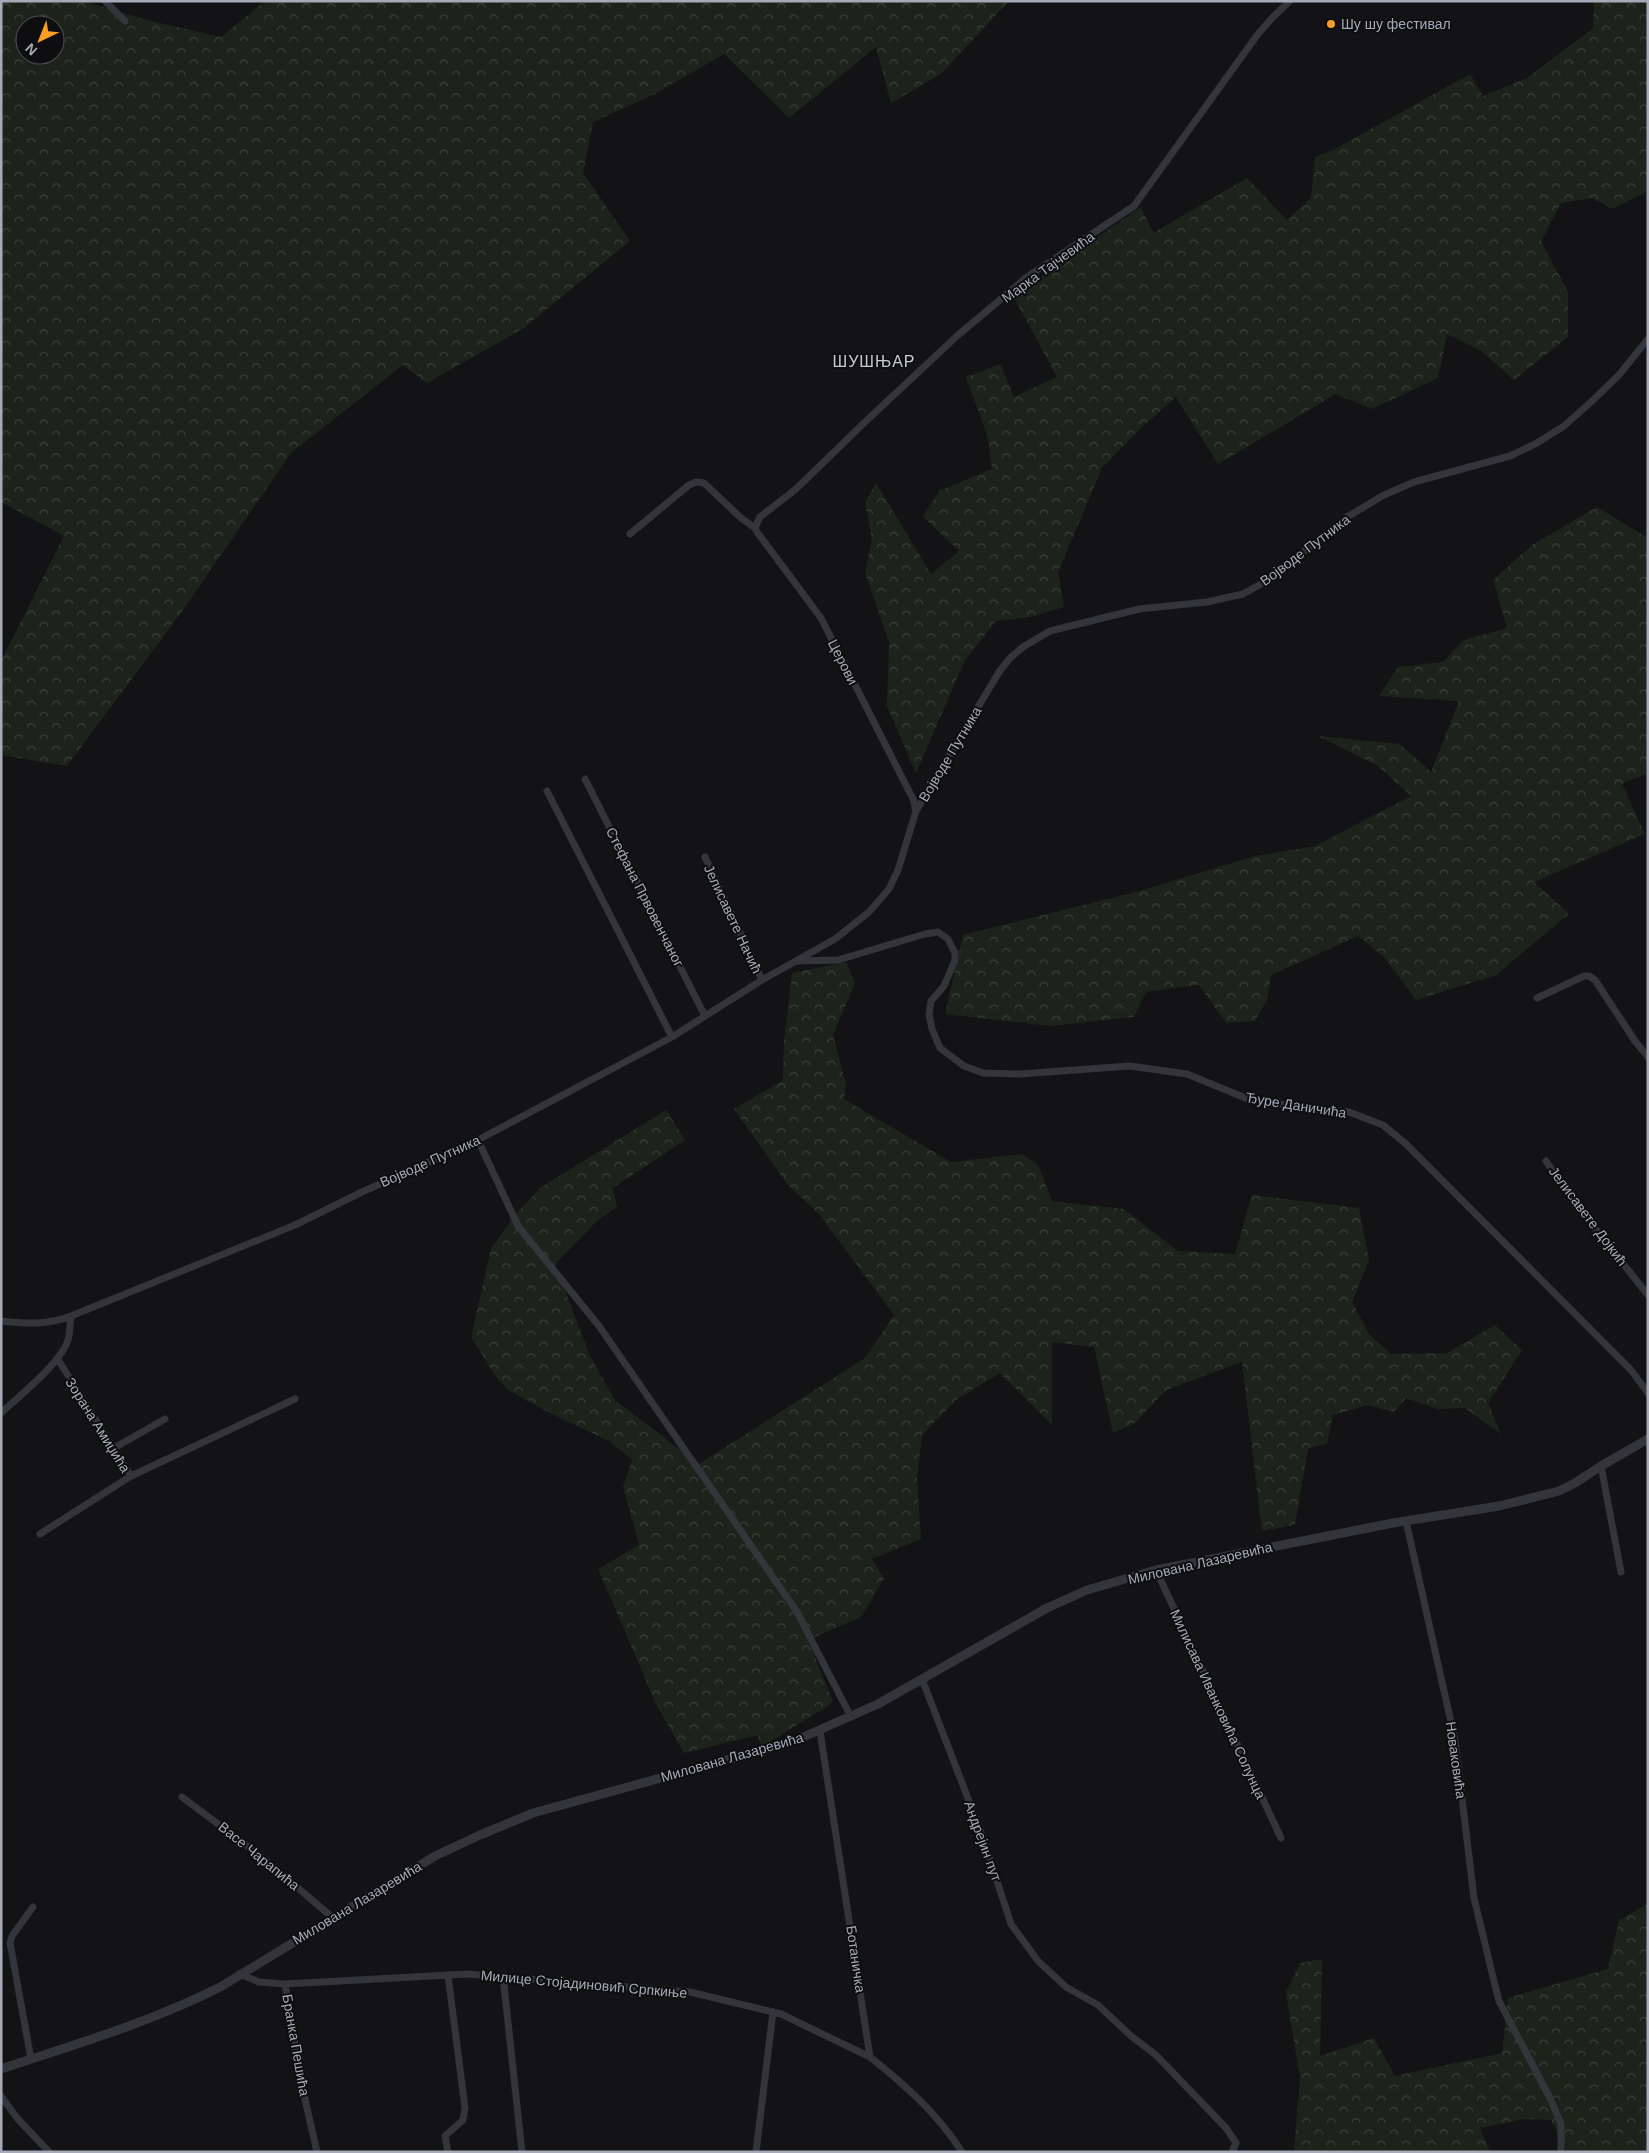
<svg xmlns="http://www.w3.org/2000/svg" width="1649" height="2153" font-family="Helvetica,sans-serif">
  <style>
    .forest { fill: url(#forest-crowns); fill-rule: evenodd }
    .lines { fill: none; stroke-linecap: round; stroke-linejoin: round }
    .minor { stroke: #34353a; stroke-width: 7 }
    .tertiary { stroke: #34353a; stroke-width: 9 }
    .poi-dot { fill: #fb9d25; stroke: #0e0e10; stroke-width: 2 }
    .labels { text-anchor: middle; dominant-baseline: central; stroke-width: 4; stroke-linejoin: round; paint-order: stroke }
    .poi-label { font-size: 14px; fill: #a4abb6; stroke: #0e0e10; text-anchor: start }
    .street-label { font-size: 14px; fill: #a4abb6; stroke: #0e0e10 }
    .quarter-label { font-size: 16px; letter-spacing: 1px; fill: #c5cad2; stroke: #0e0e10 }
  </style>
  <defs>
    <pattern id="forest-crowns" width="20" height="18" patternUnits="userSpaceOnUse" patternTransform="scale(1.25)"><rect width="20" height="18" fill="#1b231b"/><path d="M2 6a3 3 0 1 1 6 0M12 15a3 3 0 1 1 6 0" fill="none" stroke="#39403a"/></pattern>
  </defs>
  <rect width="100%" height="100%" fill="#131315"/>
  <path class="forest" d="M1 1H89L93 4 151 21 221 37 265 1H1009L941 74 891 103 876 47 789 118 724 54 655 94 593 122 583 173 630 241 524 328 427 383 403 365 291 453 183 610 67 766 1 755V661L64 536 1 502ZM25 25H55V55H25Z
    M1594 1H1648V191L1613 209 1592 198 1561 203 1541 241 1568 292V337L1514 380 1481 351 1447 334 1438 378 1372 409 1336 394 1218 464 1176 397 1138 431 1102 468 1058 572 1064 607 1030 617 996 621 965 660 916 773 887 706 889 642 865 573 872 539 865 502 876 483 931 574 959 551 923 517 939 491 992 469 987 435 966 377 1000 364 1014 397 1057 377 1013 296 1141 207 1153 233 1247 178 1287 220 1311 198 1315 157 1333 150 1470 74 1483 96 1527 78 1593 28Z
    M1597 507 1648 538V773L1622 784 1645 834 1534 882 1569 914 1496 975 1416 1000 1385 958 1358 936 1271 975 1267 1000 1255 1021 1226 1023 1199 985 1146 992 1134 1017 1050 1026 945 1014 963 935 1136 892 1255 856 1315 846 1411 796 1378 766 1318 736 1400 744 1431 772 1459 701 1379 696 1398 667 1443 662 1464 640 1507 628 1493 580 1532 545Z
    M846 962 855 983 833 1035 846 1084 844 1099 951 1162 1022 1154 1038 1165 1052 1201 1124 1209 1178 1251 1235 1254 1252 1195 1359 1208 1369 1260 1352 1302 1369 1334 1391 1354 1447 1353 1495 1325 1522 1350 1488 1403 1501 1434 1465 1408 1438 1409 1406 1398 1394 1412 1368 1405 1333 1415 1327 1444 1308 1448 1295 1525 1262 1531 1242 1362 1166 1390 1135 1423 1113 1433 1094 1347 1052 1342V1425L1000 1373 956 1400 922 1435 917 1478 921 1539 872 1559 884 1578 861 1617 808 1640 833 1701 828 1706 761 1747 758 1735 684 1753 657 1706 598 1569 639 1545 623 1487 632 1460 609 1441 548 1412 508 1390 496 1377 471 1337 491 1249 515 1215 540 1188 666 1110 685 1140 613 1188 617 1207 597 1221 555 1264 590 1356 615 1400 699 1464 865 1358 894 1315 819 1214 788 1185 734 1109 783 1080 784 1041 792 973Z
    M1648 1904V2152H1567L1551 2120 1525 2119 1480 2128 1490 2152H1294L1300 2078 1286 1993 1300 1963 1322 1959 1320 2056 1374 2038 1395 2076 1502 2053 1508 1998 1608 1969 1619 1920Z"/>
  <g class="lines">
    <path class="minor" d="M105 1 125 21
      M755 528 760 517 796 489 865 422 957 336 1027 277 1134 206 1258 34 1272 18 1290 1
      M585 779 705 1016
      M547 791 672 1037
      M916 811 999 672 1010 658 1023 647 1050 631 1139 609 1207 602 1243 594 1270 579 1347 517 1384 495 1414 482 1510 456 1537 443 1564 426 1592 401 1619 375 1648 339
      M705 857 762 980
      M797 961 838 960 925 934 938 932 948 939 955 953V960L944 986 931 1001 929 1014 932 1029 940 1048 964 1066 983 1073 1020 1074 1130 1066 1187 1074 1248 1099 1305 1108 1349 1112 1383 1125 1406 1144 1631 1370 1648 1393
      M1537 998 1584 976H1589L1595 980 1635 1041 1648 1057
      M478 1140 518 1226 599 1326 797 1612 851 1717
      M1546 1161 1578 1207 1648 1295
      M1 1321C25 1324 48 1325 71 1316L295 1225 362 1192 478 1140 672 1037 762 980 835 939 869 912 889 889 898 870 916 811 913 799 821 618 757 532 755 528 741 518 704 483 696 482 689 485 630 534
      M1 1413C19 1396 61 1363 68 1340 70 1333 70 1324 71 1316
      M114 1448 165 1419
      M1601 1466 1621 1572
      M131 1476 295 1399
      M1406 1521 1455 1740 1474 1898 1492 1973 1499 2001 1550 2098 1561 2124V2152
      M40 1534 131 1476 57 1358
      M1156 1570 1281 1838
      M922 1679 981 1832 1011 1924 1038 1961 1066 1987 1098 2005 1131 2036 1156 2055 1226 2128 1236 2143 1232 2152
      M820 1731 870 2057C905 2085 938 2114 962 2152
      M182 1797 263 1858 333 1918
      M240 1974 259 1982 285 1984 467 1974 690 1992 781 2014 870 2057
      M503 1976 522 2152
      M285 1984 302 2086 317 2152
      M31 2059 10 1943 12 1936 33 1907
      M1 2096 17 2118 49 2152
      M448 2152 445 2136 463 2120 465 2108 448 1975
      M756 2152 773 2012"/>
    <path class="tertiary" d="M1 2069C76 2044 152 2022 222 1986L435 1856 480 1835 533 1813 792 1742 878 1704 1047 1608 1087 1590 1156 1570 1393 1523 1499 1506 1559 1491 1575 1483 1601 1466 1648 1439"/>
  </g>
  <circle class="poi-dot" cx="1331" cy="24" r="5"/>
  <g class="labels">
    <g class="poi-label">
      <text x="1341" y="24">Шу шу фестивал</text>
    </g>
    <g class="street-label">
      <text transform="translate(1048 267) rotate(-36)">Марка Тајчевића</text>
      <text transform="translate(1305 550) rotate(-37)">Војводе Путника</text>
      <text transform="translate(843 662) rotate(63)">Церови</text>
      <text transform="translate(950 754) rotate(-59)">Војводе Путника</text>
      <text transform="translate(645 897) rotate(63)">Стефана Првовенчаног</text>
      <text transform="translate(733 919) rotate(65)">Јелисавете Начић</text>
      <text transform="translate(1296 1105) rotate(9)">Ђуре Даничића</text>
      <text transform="translate(430 1161) rotate(-24)">Војводе Путника</text>
      <text transform="translate(1588 1216) rotate(53)">Јелисавете Дојкић</text>
      <text transform="translate(98 1425) rotate(58)">Зорана Амиџића</text>
      <text transform="translate(1200 1563) rotate(-13)">Милована Лазаревића</text>
      <text transform="translate(1218 1704) rotate(65)">Милисава Иванковића Солунца</text>
      <text transform="translate(732 1757) rotate(-16)">Милована Лазаревића</text>
      <text transform="translate(1456 1760) rotate(82)">Новаковића</text>
      <text transform="translate(983 1841) rotate(70)">Андрејин пут</text>
      <text transform="translate(259 1856) rotate(39)">Васе Чарапића</text>
      <text transform="translate(357 1903) rotate(-31)">Милована Лазаревића</text>
      <text transform="translate(856 1959) rotate(82)">Ботаничка</text>
      <text transform="translate(584 1984) rotate(5)">Милице Стојадиновић Српкиње</text>
      <text transform="translate(296 2045) rotate(80)">Бранка Пешића</text>
    </g>
    <g class="quarter-label">
      <text x="874" y="361">ШУШЊАР</text>
    </g>
  </g>
  <rect width="1649" height="2153" fill="none" stroke="#a4abb6" stroke-width="5"/>
  <g transform="translate(40 40) rotate(223)"><circle r="24" fill="#0e0e10" stroke="#4a4d52"/>
  <path d="M0-4L9 19L0 12L-9 19Z" fill="#fb9d25"/>
  <text y="-8" font-size="14" font-weight="bold" text-anchor="middle" fill="#a4abb6">N</text>
  </g>
</svg>
